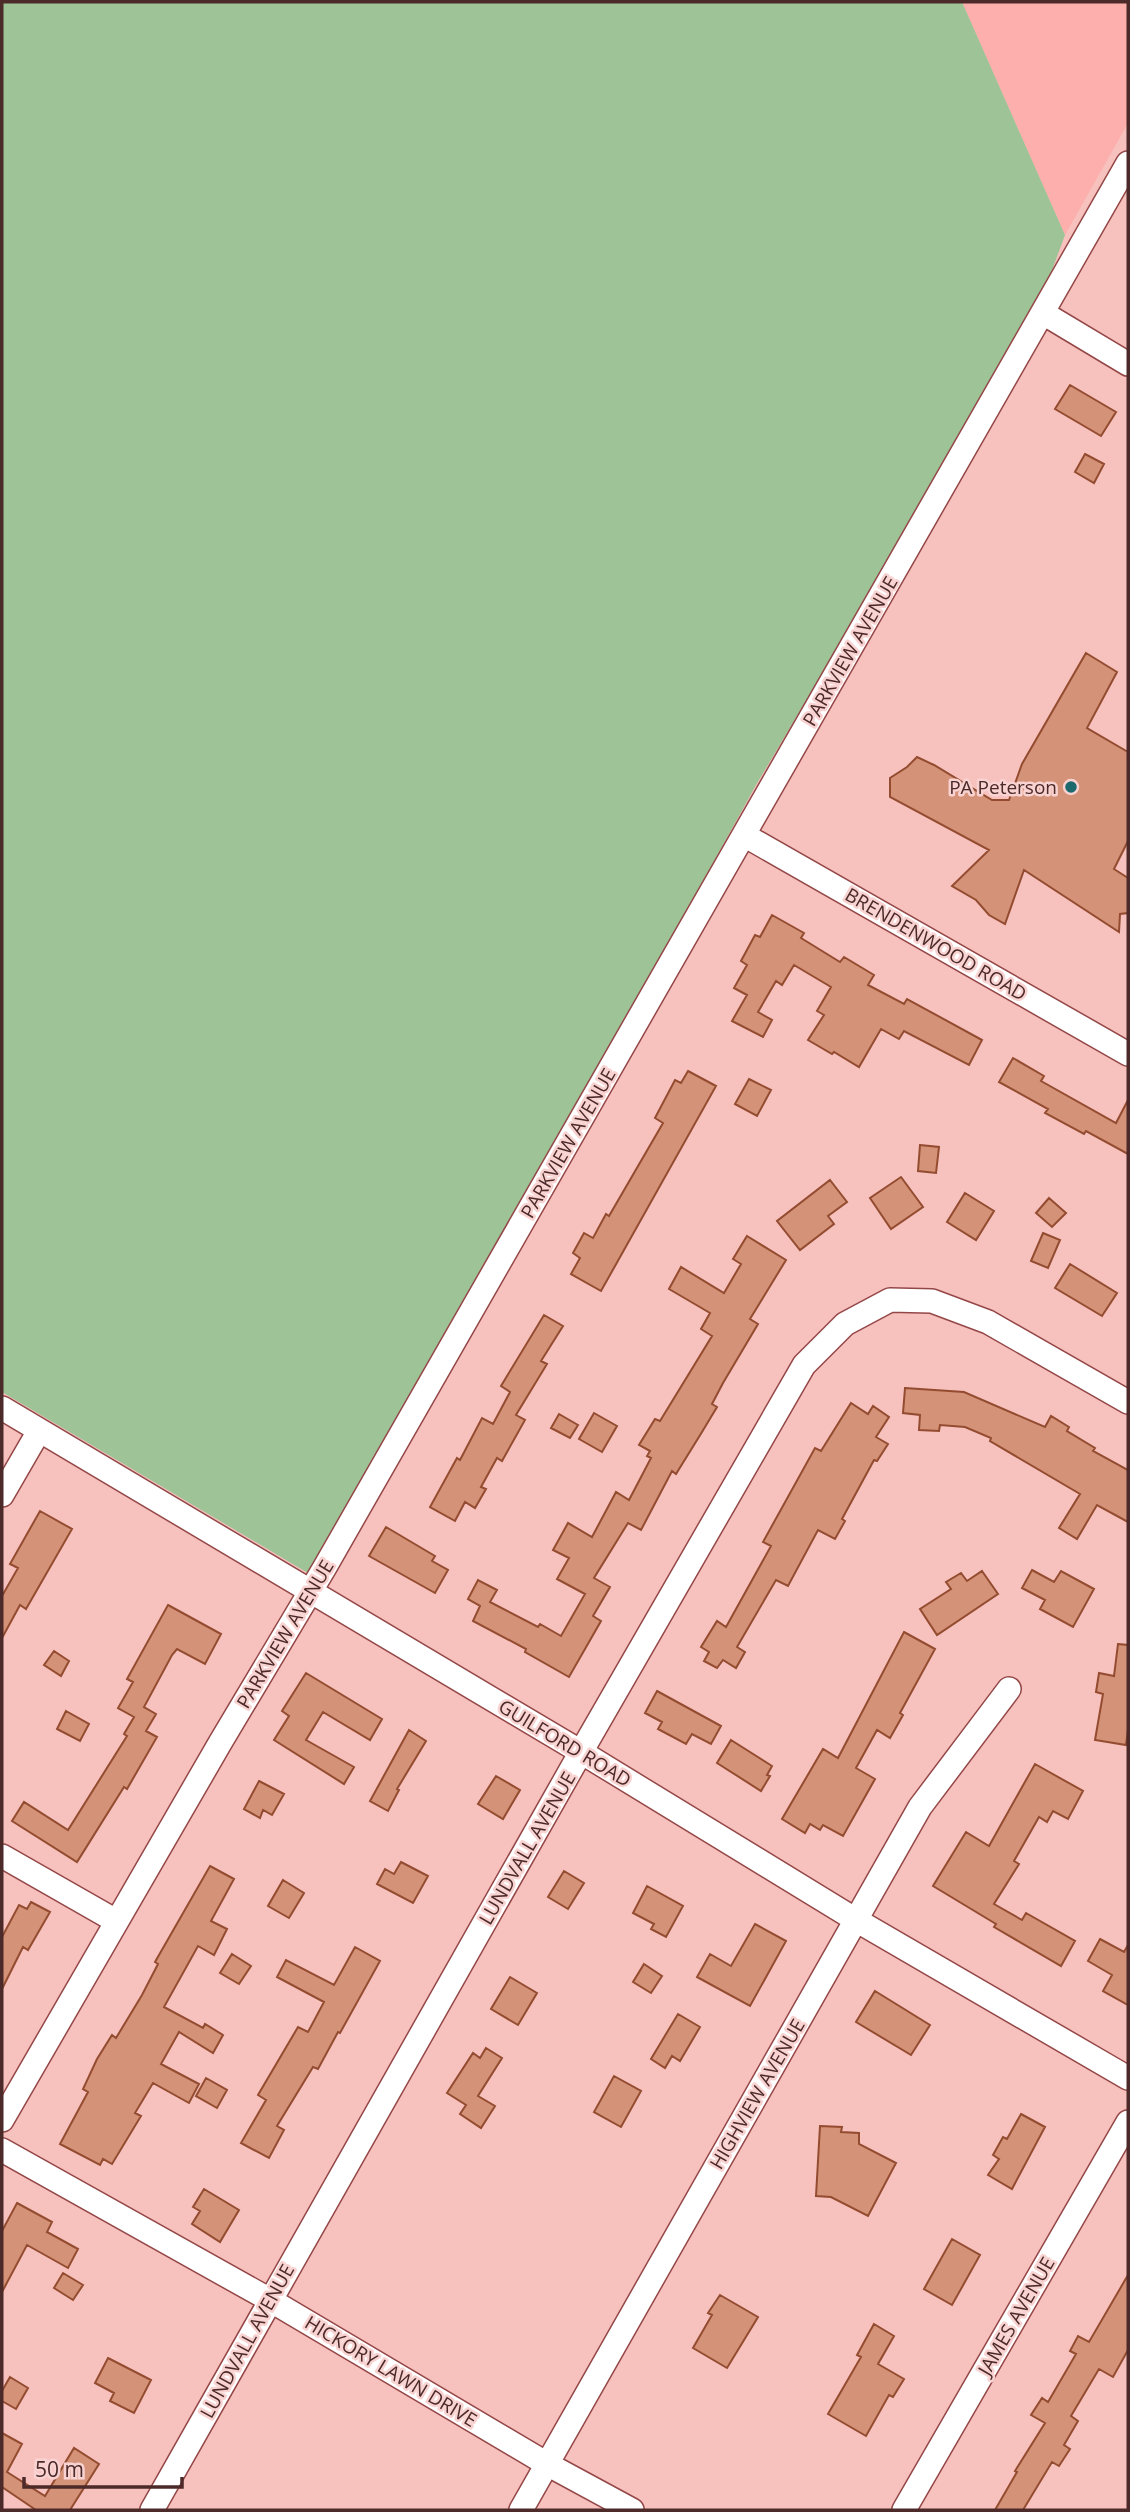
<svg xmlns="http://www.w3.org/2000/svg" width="1130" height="2512" font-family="'Open Sans',sans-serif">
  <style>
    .built { fill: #fcafac }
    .green { fill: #9dc397 }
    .building { fill: #d49278; stroke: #944c30; stroke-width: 2 }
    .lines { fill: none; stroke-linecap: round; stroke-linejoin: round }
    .minor-casing { stroke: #944747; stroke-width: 26 }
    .minor { stroke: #fff; stroke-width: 23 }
    .poi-dot { fill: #1c696e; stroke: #f8d3d1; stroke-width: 2.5 }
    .labels { text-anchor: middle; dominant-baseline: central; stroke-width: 5; stroke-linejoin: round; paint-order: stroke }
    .street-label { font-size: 19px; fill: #4c2a29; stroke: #f8d3d1 }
    .poi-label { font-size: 19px; fill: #4c2a29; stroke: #f8d3d1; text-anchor: end }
  </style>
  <rect width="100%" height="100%" fill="#f7c1be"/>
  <path class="built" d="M962 2H1128V123L1065 235Z"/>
  <path class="green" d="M2 2H962L1065 235 1037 311 756 785 325 1567 313 1576 2 1392Z"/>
  <path class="building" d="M1070 385 1116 412 1101 436 1055 409Z
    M1085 454 1104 464 1094 483 1075 472Z
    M1086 653 1117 672 1087 728 1128 752V841L1114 869 1128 878V913L1120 914 1119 932 1024 870 1005 924 989 915 976 900 952 886 989 850 890 797V778L907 767 917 757 934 765 992 800H1009L1022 764Z
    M772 915 804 933 801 938 840 962 844 957 874 975 868 985 904 1004 907 999 982 1040 969 1065 904 1031 899 1039 881 1029 859 1067 834 1052 832 1054 808 1040 824 1015 817 1011 831 987 794 965 782 985 776 981 758 1012 772 1020 763 1037 732 1021 747 995 734 988 747 965 741 961 755 935 760 937Z
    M1013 1058 1044 1076 1041 1081 1116 1123 1128 1100V1154L1086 1131 1084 1134 1045 1113 1048 1109 999 1082Z
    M688 1071 716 1086 601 1291 571 1274 580 1258 573 1253 584 1233 593 1238 606 1214 609 1216 663 1123 655 1118 675 1080 681 1083Z
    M749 1079 771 1090 757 1116 735 1104Z
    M920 1145 939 1147 936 1173 918 1171Z
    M901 1177 923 1207 891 1229 870 1198Z
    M830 1180 847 1202 828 1216 834 1224 800 1250 777 1221Z
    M965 1193 994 1211 976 1240 947 1222Z
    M1049 1198 1066 1213 1052 1227 1036 1213Z
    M1043 1233 1060 1240 1048 1268 1031 1261Z
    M747 1236 786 1260 750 1319 758 1324 723 1383 712 1404 717 1407 702 1432 676 1474 672 1471 641 1530 628 1523 594 1578 610 1587 593 1616 601 1621 569 1677 525 1652 526 1649 473 1621 480 1606 468 1599 478 1580 497 1590 490 1602 538 1627 540 1624 561 1636 585 1594 557 1579 569 1558 553 1550 568 1523 592 1537 616 1492 629 1500 651 1458 647 1456 650 1451 639 1445 655 1419 660 1421 712 1336 701 1329 710 1313 669 1289 681 1267 724 1293 741 1264 733 1259Z
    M1070 1264 1117 1293 1102 1316 1055 1288Z
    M544 1315 563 1326 541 1361 547 1364 516 1415 525 1420 502 1461 497 1458 481 1487 486 1489 475 1508 465 1502 455 1521 430 1507 457 1458 460 1460 482 1418 493 1424 510 1392 501 1386Z
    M905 1388 964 1392 1045 1427 1051 1416 1069 1427 1067 1431 1095 1448 1093 1451 1128 1470V1522L1097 1505 1077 1539 1059 1528 1080 1494 990 1441 991 1438 965 1427 940 1425 939 1431 919 1430 920 1415 903 1413Z
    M851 1403 868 1414 873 1406 889 1417 876 1437 888 1444 877 1461 874 1460 842 1519 845 1521 835 1539 818 1530 788 1586 776 1580 737 1647 745 1652 736 1668 723 1660 717 1668 704 1661 709 1652 701 1647 717 1621 726 1627 771 1546 763 1542 815 1448 821 1451Z
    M594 1413 617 1426 602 1452 579 1439Z
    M559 1414 578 1425 570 1438 551 1428Z
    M40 1511 72 1529 26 1609 20 1605 2 1638V1596L18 1568 10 1564Z
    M386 1527 435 1556 432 1561 448 1570 435 1593 369 1556Z
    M1032 1570 1054 1582 1061 1571 1094 1589 1073 1627 1040 1609 1045 1600 1022 1588Z
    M982 1571 998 1594 937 1635 920 1609 951 1589 946 1582 961 1573 967 1581Z
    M168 1605 221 1634 205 1664 177 1649 172 1655 144 1707 156 1714 146 1731 157 1737 127 1789 124 1787 77 1862 12 1821 24 1802 68 1830 127 1736 124 1734 134 1717 118 1708 133 1682 127 1679Z
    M904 1632 935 1649 900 1713 903 1715 890 1738 877 1730 856 1768 875 1779 843 1836 823 1825 820 1830 810 1824 805 1833 782 1819 823 1749 838 1758Z
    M1118 1644 1128 1645V1730L1126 1745 1095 1740 1103 1694 1096 1692 1099 1673 1114 1676Z
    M54 1651 69 1661 61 1676 44 1665Z
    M306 1673 382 1719 370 1740 323 1712 306 1740 354 1767 344 1784 274 1740 289 1716 282 1711Z
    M657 1691 721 1726 711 1744 692 1734 686 1744 658 1729 662 1722 645 1713Z
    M66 1711 89 1724 80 1741 57 1729Z
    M409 1730 426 1741 397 1789 399 1790 388 1811 370 1801Z
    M731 1740 772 1766 767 1775 770 1776 761 1791 717 1763Z
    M1035 1764 1083 1791 1068 1819 1053 1811 1047 1822 1039 1817 1014 1861 1019 1864 994 1904 1022 1920 1026 1913 1075 1941 1061 1966 994 1927 996 1924 933 1886 966 1832 989 1846Z
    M496 1776 520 1790 503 1819 478 1804Z
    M259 1781 284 1794 272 1815 263 1810 260 1818 244 1809Z
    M401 1862 428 1876 413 1903 377 1884 385 1869 394 1874Z
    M210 1866 234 1879 211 1921 227 1929 214 1955 198 1946 164 2007 203 2028 205 2024 223 2035 213 2053 179 2032 161 2064 199 2084 189 2103 153 2083 135 2113 141 2116 112 2164 103 2159 100 2165 60 2144 88 2092 83 2089 97 2059 112 2035 116 2038 142 1995 158 1964 155 1962Z
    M564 1871 584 1883 568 1909 548 1897Z
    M283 1880 304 1893 289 1918 268 1906Z
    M647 1886 683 1906 666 1937 651 1929 654 1924 633 1913Z
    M31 1902 50 1912 28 1950 23 1947 2 1989V1937L19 1905 27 1909Z
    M755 1924 786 1941 750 2006 697 1977 710 1954 731 1966Z
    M1100 1939 1124 1952 1128 1945V2005L1103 1991 1112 1975 1088 1961Z
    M355 1947 380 1961 340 2033 338 2032 318 2069 313 2067 277 2126 284 2130 269 2158 241 2143 266 2100 258 2095 298 2027 308 2032 324 2002 277 1977 286 1960 334 1985Z
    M232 1954 251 1966 239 1984 220 1973Z
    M644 1964 662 1976 651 1993 633 1982Z
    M510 1977 537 1993 518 2025 491 2009Z
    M875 1991 930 2025 911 2055 856 2022Z
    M678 2014 700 2027 680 2061 672 2056 665 2068 651 2059Z
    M486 2048 502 2058 478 2096 495 2106 481 2128 460 2114 466 2105 447 2093 473 2053 480 2058Z
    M614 2076 641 2091 621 2127 594 2112Z
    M206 2078 227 2090 217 2108 196 2096Z
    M1021 2114 1045 2127 1012 2189 988 2175 999 2159 993 2155 1003 2137 1007 2139Z
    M820 2126 842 2127 841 2132 859 2133V2144L896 2163 868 2216 831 2197 816 2196Z
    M204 2189 239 2210 220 2242 192 2224 200 2211 193 2207Z
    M17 2203 52 2222 47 2232 78 2249 68 2268 27 2245 2 2292V2231Z
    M952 2239 980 2255 952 2305 924 2289Z
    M63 2273 83 2285 73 2300 54 2288Z
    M1128 2275V2350L1113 2377 1099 2369 1071 2416 1078 2421 1064 2445 1070 2449 1059 2466 1052 2462 1023 2510H995L1017 2472 1015 2471 1045 2423 1031 2415 1042 2398 1048 2402 1076 2354 1070 2351 1078 2336 1089 2342Z
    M720 2295 758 2317 727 2368 693 2348 712 2315 708 2313Z
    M874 2324 894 2336 878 2364 904 2379 893 2397 889 2395 866 2436 828 2414 861 2357 857 2355Z
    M108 2358 151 2380 134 2413 110 2401 114 2393 95 2383Z
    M10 2377 28 2388 16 2409 2 2401V2391Z
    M2 2433 22 2444 7 2472 45 2496 74 2448 99 2464 70 2510H36L2 2487Z"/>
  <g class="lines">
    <g class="minor-casing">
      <path id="minor" d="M1043 313 1128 364
        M744 835 1128 1054
        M2 1408 581 1752 856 1920 1128 2078
        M2 1495 39 1431
        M2 1856 116 1921
        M2 2120 220 1743 325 1567 1128 163
        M2 2150 270 2300 547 2464 632 2510
        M152 2510 581 1752 804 1365 845 1324 890 1300 932 1301 988 1322 1128 1402
        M521 2510 920 1807 1009 1689
        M904 2510 1128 2122"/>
    </g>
    <use href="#minor" class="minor"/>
  </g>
  <circle class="poi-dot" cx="1071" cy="787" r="7"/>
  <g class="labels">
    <g class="street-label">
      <text transform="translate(850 651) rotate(-60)">PARKVIEW AVENUE</text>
      <text transform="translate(936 944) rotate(30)">BRENDENWOOD ROAD</text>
      <text transform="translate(568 1143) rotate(-60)">PARKVIEW AVENUE</text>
      <text transform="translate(285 1634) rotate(-59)">PARKVIEW AVENUE</text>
      <text transform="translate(565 1743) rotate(31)">GUILFORD ROAD</text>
      <text transform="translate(527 1848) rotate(-60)">LUNDVALL AVENUE</text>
      <text transform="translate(757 2094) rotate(-60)">HIGHVIEW AVENUE</text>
      <text transform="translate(1016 2316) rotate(-60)">JAMES AVENUE</text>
      <text transform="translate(247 2341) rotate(-61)">LUNDVALL AVENUE</text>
      <text transform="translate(391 2371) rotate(31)">HICKORY LAWN DRIVE</text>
    </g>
    <g class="poi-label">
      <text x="1057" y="787">PA Peterson</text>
    </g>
  </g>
  <rect width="1130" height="2512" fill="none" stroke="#4c2a29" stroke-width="7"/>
  <path d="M24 2477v10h158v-10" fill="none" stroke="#4c2a29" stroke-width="3.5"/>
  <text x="35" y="2477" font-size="21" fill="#4c2a29" stroke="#f8d3d1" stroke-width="5" paint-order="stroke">50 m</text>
</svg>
